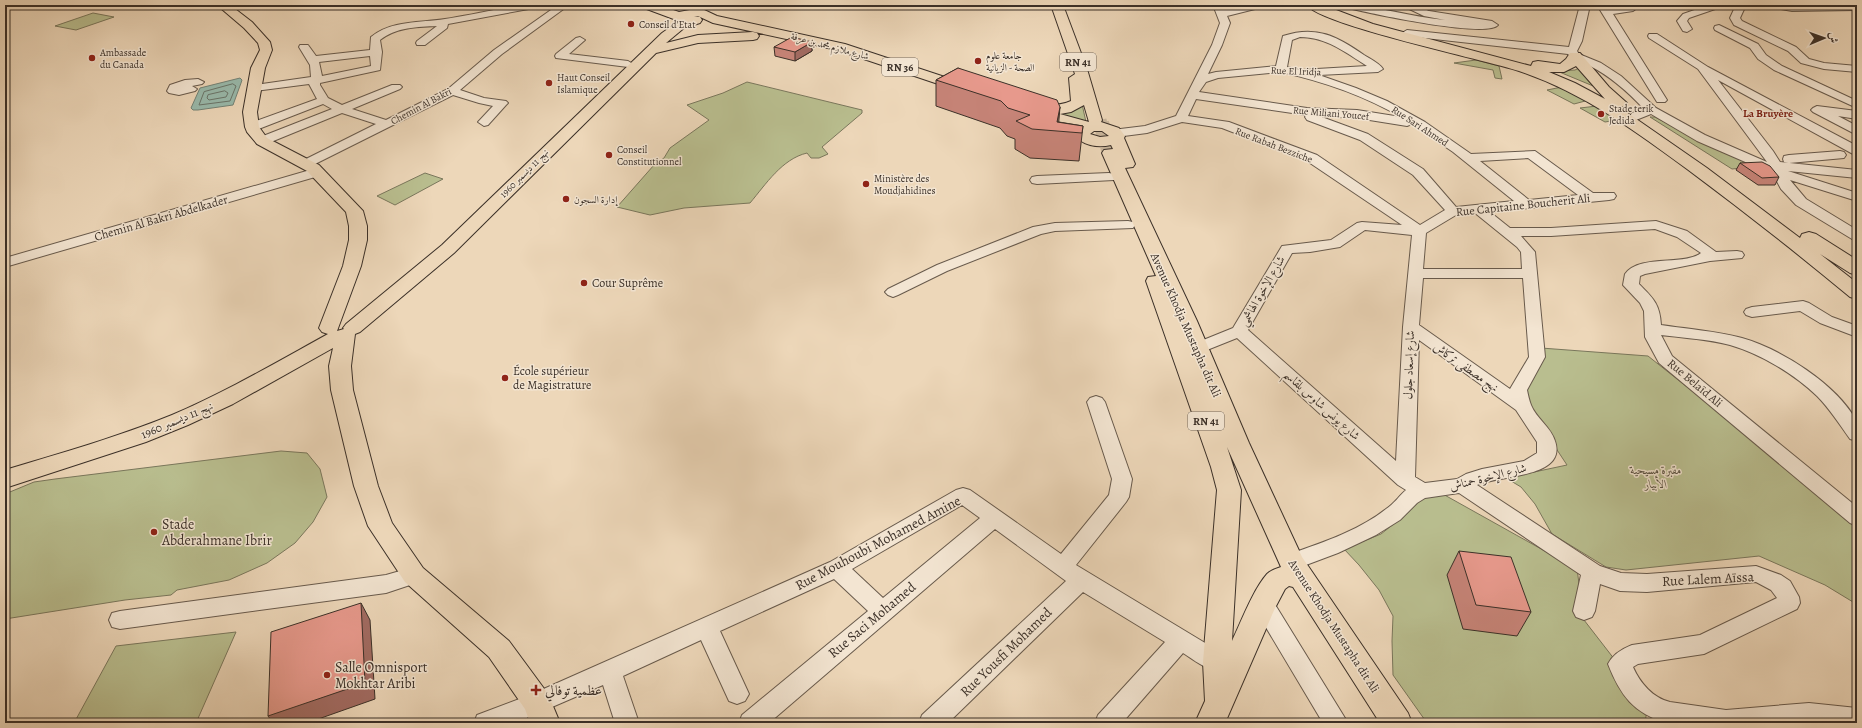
<svg xmlns="http://www.w3.org/2000/svg" width="1862" height="728" font-family="Alegreya,Amiri,serif">
  <style>
    .green { fill: #b9be8f; stroke: #7a775c }
    .water { fill: #99baac; stroke: #738377 }
    .lines { fill: none; stroke-linecap: round; stroke-linejoin: round }
    .shore { stroke: #6a756a; stroke-width: 1 }
    .major-tunnel-far1 { stroke: #c9b69c; stroke-width: 13; stroke-dasharray: 13 6; stroke-linecap: butt }
    .major-tunnel { stroke: #c9b69c; stroke-width: 16; stroke-dasharray: 16 8; stroke-linecap: butt }
    .minor-casing { stroke: #685a4c; stroke-width: 2 }
    .major-casing { stroke: #3b3028; stroke-width: 2 }
    .highway-casing { stroke: #3b3028; stroke-width: 2 }
    .minor { fill: #f3e5d2; fill-rule: evenodd }
    .major { fill: #edd7b9; fill-rule: evenodd }
    .highway { fill: #edd7b9; fill-rule: evenodd }
    .wall { fill: #c78478; stroke: #3b3028 }
    .shaded-wall { fill: #a26b62; stroke: #3b3028 }
    .building { fill: #e7998c; stroke: #3b3028 }
    .poi-dot { fill: #8f2418; stroke: #f3e5d2; stroke-width: 1.5 }
    .labels { text-anchor: middle; dominant-baseline: central; stroke-width: 3; stroke-linejoin: round; paint-order: stroke }
    .far-poi-label { font-size: 10px; fill: #3b3028; stroke: #f3e5d2; text-anchor: start }
    .far-street-label { font-size: 10px; fill: #3b3028; stroke: #f3e5d2 }
    .shield { fill: #f3e5d2; stroke: #72665b; stroke-width: 1 }
    .shield-label { font-size: 11px; font-weight: bold; fill: #3b3028 }
    .far-neighbourhood-label { font-size: 11px; font-weight: bold; fill: #7a1f14; stroke: #f3e5d2 }
    .street-label { font-size: 12px; fill: #3b3028; stroke: #f3e5d2 }
    .poi-label { font-size: 12px; fill: #3b3028; stroke: #f3e5d2; text-anchor: start }
    .park-label { font-size: 12px; font-style: italic; fill: #544c3d; stroke: #f3e5d2 }
    .near-poi-label { font-size: 14px; fill: #3b3028; stroke: #f3e5d2; text-anchor: start }
    .near-street-label { font-size: 14px; fill: #3b3028; stroke: #f3e5d2 }
  </style>
  <rect width="100%" height="100%" fill="#edd7b9"/>
  <filter id="stains"><feTurbulence type="fractalNoise" baseFrequency=".005" numOctaves="4"/><feColorMatrix values="0 0 0 0 .2 0 0 0 0 .09 0 0 0 0 .02 0 0 0 .5 -.17"/></filter>
  <radialGradient id="worn" r=".72"><stop offset=".6" stop-color="#630" stop-opacity="0"/><stop offset="1" stop-color="#630" stop-opacity=".3"/></radialGradient>
  <path class="green" d="M93 13 114 17 76 30 55 26Z
    M1476 60 1499 66 1502 79 1495 78 1493 70 1454 63Z
    M1581 67 1598 88 1557 71 1575 70Z
    M747 82 862 110V113L822 147 828 154 819 158H811L807 153C782 159 766 184 750 203L684 208 650 215 617 207 654 165 664 158 670 148 709 120 687 105 723 93Z
    M1562 87 1589 100 1574 104 1547 90Z
    M1082 104 1086 122 1073 120 1059 114Z
    M1597 106 1623 119 1605 122 1580 108Z
    M1650 117H1655L1697 139 1762 166 1732 169Z
    M425 173 443 179 395 205 377 196Z
    M1541 348 1648 356 1857 522V601L1853 602 1825 585 1759 556 1626 570 1606 567 1552 534 1535 504 1521 487 1506 478 1567 465 1530 409 1525 390Z
    M281 451 307 453 320 469 327 497 313 522 295 543 267 563 229 580 177 590 171 595 125 600 5 619V494L34 482 55 479Z
    M1441 493 1577 569 1584 620 1632 682 1647 710 1645 723H1427L1393 675 1392 641 1393 616 1379 590 1359 565 1344 549 1381 534 1400 519 1416 500Z
    M236 632 196 723H74L116 646Z"/>
  <path class="water" d="M240 78 242 80 241 83 233 105 198 110H193L191 108 200 88Z"/>
  <g class="lines">
    <path class="shore" d="M233 84 236 86 230 101 199 105 204 92Z
      M225 91 228 93 226 97 209 100 207 98 208 95Z"/>
    <path class="major-tunnel-far1" d="M1100 120 1101 124"/>
    <path class="major-tunnel" d="M1101 123 1110 153"/>
    <g class="minor-casing">
      <path id="minor" d="M519 5H539L534 8 448 24 447 28 425 45H417L416 43 417 41 437 26C418 27 396 27 380 40L382 52 380 70 320 83V85L328 98 342 105 392 85H400L402 87 400 89 352 109 386 120 448 89 494 50 558 5H569L502 54 460 90 484 98 506 101 508 103 506 105 488 125 484 126 478 122 493 106 479 103 453 95 307 168 302 167 301 164 302 161 376 124 342 113 266 144H258L256 141 258 138 332 109 323 104 256 130 252 131 246 127 248 124 317 99 309 84 255 91 249 88 255 85 311 77 310 65 299 47 300 45H308L316 56 370 50 371 37C392 20 420 23 445 19 470 15 494 10 519 5ZM370 56 371 66 322 76 319 62Z
        M1213 5H1223L1225 10 1248 5 1261 6 1259 8 1227 16 1230 23 1222 45 1208 74 1216 72 1276 66 1283 36C1316 25 1337 36 1364 55 1370 59 1379 63 1383 69L1378 72 1319 75 1356 88 1387 101 1425 122 1471 154 1535 151 1593 193H1614L1616 196 1614 199 1609 200 1490 212 1510 228H1551L1656 221 1687 231 1716 252 1737 251 1742 252 1744 255 1742 258 1710 261 1645 274 1640 276 1639 284C1653 298 1660 304 1661 325 1688 329 1715 331 1742 338 1781 349 1836 384 1856 420 1859 425 1857 435 1857 441L1850 439C1840 425 1830 409 1817 396 1794 374 1761 354 1730 345 1708 339 1684 338 1661 335L1672 356 1857 507V526L1850 523 1659 363 1645 337 1644 311 1640 303 1623 285 1625 274C1639 254 1684 266 1701 253L1677 237 1655 229 1551 236H1521L1535 252 1545 357 1527 390C1528 395 1529 400 1531 405 1536 418 1551 427 1555 441 1568 479 1497 475 1477 485L1600 566 1621 573 1647 574 1756 566 1781 575 1790 581 1799 597 1800 603 1797 609 1704 654 1638 664 1633 667C1640 683 1653 698 1670 702L1726 710 1809 703 1857 708V723H1667C1634 714 1620 695 1608 664 1613 654 1622 649 1632 645L1700 635 1777 598 1771 590 1756 582 1647 592 1620 591 1600 584 1595 611 1592 617 1584 620 1576 617 1573 611 1581 575 1459 493 1425 498 1417 503 1400 520 1376 535 1338 553 1298 568 1291 570 1284 568 1280 562 1284 556C1318 544 1357 532 1386 509 1394 504 1399 496 1406 490L1398 485 1237 338 1197 354 1191 353 1189 349 1191 345 1233 328 1282 246 1331 240 1357 223 1362 222 1402 225 1307 161 1222 128 1182 122 1147 133 1116 137 1112 136 1110 133 1112 130 1145 126 1176 116 1212 45 1220 23ZM1300 37C1326 37 1345 52 1367 66L1300 70 1287 67 1292 40ZM1281 72C1322 81 1365 96 1401 117L1357 110 1307 108 1199 92 1206 82 1218 78ZM1196 99 1306 115 1305 117 1307 120 1360 140 1413 175 1445 210 1420 225 1317 155 1229 122 1188 116ZM1319 116 1357 118 1407 126 1412 124 1453 152 1514 201 1456 207 1423 169 1368 134ZM1528 158 1578 195 1529 200 1480 161ZM1475 213 1517 247 1521 252 1522 269H1423L1426 233 1456 215ZM1365 230 1412 235 1403 327 1396 461 1248 330 1292 253 1310 252 1340 247ZM1423 278H1523L1529 357 1510 389 1419 325ZM1419 340 1516 410 1537 442V453L1524 461 1482 469 1466 474 1457 479 1425 483 1415 477Z
        M1342 5C1375 5 1411 17 1445 20L1424 16 1401 5H1414L1429 11 1492 21 1498 25C1486 39 1364 12 1344 7Z
        M1580 5H1590L1582 41 1577 51 1579 54 1601 63 1621 76 1656 108 1705 135 1767 162 1698 69 1649 38 1648 36 1649 34H1657L1708 67 1857 146V155L1853 154 1718 80 1773 151 1780 162 1857 170V178L1788 171 1857 193V201L1790 180 1806 199 1857 230V240L1852 239 1796 205 1781 189 1773 174 1697 141 1651 114 1636 120 1632 119 1630 116 1632 113 1644 109C1628 92 1610 76 1590 66 1582 63 1573 61 1568 54L1407 36 1402 33 1407 30 1569 47Z
        M1597 5H1607L1609 9C1620 8 1630 5 1641 5L1633 11 1613 14 1667 100 1665 102H1657Z
        M1709 5H1723L1721 7 1689 18 1687 21 1692 29 1687 32 1683 31 1677 21 1683 14Z
        M1736 5H1746L1740 18 1742 21 1796 47 1809 59 1824 63 1857 66V72L1824 69 1801 63 1788 51 1734 25 1730 18Z
        M1780 5H1857V10L1792 11 1781 9Z
        M1719 25 1758 44 1766 55 1782 66 1857 101V108L1774 70 1758 59 1750 48 1715 30 1714 28 1715 26Z
        M580 37 585 40 569 54 628 61 633 64 628 67 556 58 555 56 556 54 576 38Z
        M198 79 204 82 202 84 192 86 197 89 195 91 179 95 169 93 167 91 170 85 185 80Z
        M1817 106 1857 111V119L1838 116 1857 126V135L1813 112 1811 110 1813 108Z
        M1840 151 1844 152 1846 155 1844 158 1789 163 1784 162 1783 159 1784 156 1789 155Z
        M317 168 322 169 324 172 322 175 5 267V258Z
        M1109 173 1114 174 1116 177 1114 180 1037 184 1032 183 1030 180 1032 177 1037 176Z
        M1128 221 1133 222 1135 225 1133 228 1055 231 1041 234 947 271 898 295 893 297 888 295 885 292 888 289 937 265 1033 227 1055 223Z
        M1803 301 1809 303 1832 317 1857 326V337L1820 323 1800 311 1752 317 1746 315 1744 312 1746 309 1752 307Z
        M1096 396 1102 398 1105 402 1132 479 1129 497 1126 502 1076 565 1225 655 1229 662 1225 669C1210 674 1196 661 1183 653L1122 723H1095L1098 715 1165 642 1083 592 948 723H919L922 715 1066 581 995 529 769 723H739L742 715 868 611 834 579 720 631 749 694 745 701 737 704 729 701 701 640 623 676 639 723H615L603 685 515 723H474L477 715 530 695 830 562 956 490 963 488 970 490 1061 554 1109 495 1112 479 1087 402 1090 398ZM962 505 980 518 883 598 852 569Z
        M414 567 422 569 425 575 422 581 386 593 120 629 112 627 109 620 112 613 120 611 386 575Z
        M1263 595 1271 598 1348 723H1323L1252 604 1255 598Z"/>
    </g>
    <g class="major-casing">
      <path id="major" d="M217 5H230L252 22 270 42 272 50 265 68 257 112 259 127 267 138 319 165 363 211 367 226V240L361 266 337 331 344 329 343 328 346 324 442 245 662 33 679 21 644 8 642 5H659L679 12 700 8 717 16 845 44 969 85 971 88 969 91H959L837 50 713 23 698 16H694L700 17 702 20 700 23 684 28 666 43 698 35 753 32 757 33 759 36 757 39 753 40 698 43 656 53 454 253 360 332 355 334 351 366 353 390 378 486 392 523 423 568 509 641 548 694 560 723H530L525 709 489 657 405 582 368 526 354 486 331 390 329 366 333 348 233 404 188 425 146 442 5 488V470C61 453 118 437 172 415 226 392 277 362 328 334L322 332 319 328 343 266 349 240V226L346 212 307 171 257 144 247 132 245 127 243 112 251 68 260 50 258 43 244 28Z
        M1051 5H1063L1087 69 1102 120 1101 122 1119 128 1125 136 1124 138 1135 164 1133 167 1125 168 1197 321 1249 443 1302 557 1408 713 1412 723H1380L1293 587 1289 586 1285 589 1275 608 1225 723H1195L1205 701 1203 662 1217 490 1211 467 1146 281 1148 277 1156 276 1102 153 1104 150 1113 149 1111 145C1098 148 1081 146 1074 133L1078 128 1027 113 1025 110 1027 107C1041 103 1057 108 1071 101L1069 78 1075 74ZM1084 105 1089 122 1060 114 1071 112ZM1094 131H1102L1109 136 1100 137 1090 134ZM1227 447 1281 567C1276 569 1271 570 1267 574 1253 590 1241 622 1232 641L1241 490Z"/>
    </g>
    <g class="highway-casing">
      <path id="highway" d="M1307 5H1323L1373 24 1531 66 1533 62 1538 61 1560 64 1566 59 1570 53H1580L1609 87 1627 103 1624 106 1619 107 1707 168 1800 238 1802 234 1809 232 1816 234 1857 260V275L1850 273 1820 254 1857 283V299L1850 297C1797 253 1742 210 1687 169 1634 130 1582 92 1519 71 1486 60 1320 25 1307 5ZM1576 66 1605 99 1575 83 1549 72H1564Z"/>
    </g>
    <use href="#minor" class="minor"/>
    <use href="#major" class="major"/>
    <use href="#highway" class="highway"/>
  </g>
  <path class="wall" d="M812 42V51L795 61 775 56 774 47Z
    M958 68 1059 122 1083 126 1079 161 1030 158 1015 149V139L1007 136 1000 128 936 106V80Z
    M1740 163 1779 177 1775 185H1758L1736 170Z
    M1459 551 1531 612 1517 636 1463 629 1447 575Z"/>
  <path class="shaded-wall" d="M812 42V51L795 61V52Z
    M1060 107 1058 131 1057 122Z
    M361 603 370 620 375 699 307 723H273L268 716Z"/>
  <path class="building" d="M792 37 812 42 795 52 774 47Z
    M958 68 1057 100 1060 107 1057 122 1083 126 1082 133 1032 129 1016 121 1030 115 1008 108 1001 101 936 80Z
    M1762 162 1770 166 1779 177 1762 178 1740 163Z
    M1459 551 1511 557 1531 612 1476 605Z
    M361 603 365 683 268 716 271 632Z"/>
  <g class="poi-dot">
    <circle cx="631" cy="24" r="4"/>
    <circle cx="92" cy="58" r="4"/>
    <circle cx="978" cy="61" r="4"/>
    <circle cx="549" cy="83" r="4"/>
    <circle cx="1601" cy="114" r="4"/>
    <circle cx="609" cy="155" r="4"/>
    <circle cx="866" cy="184" r="4"/>
    <circle cx="566" cy="199" r="4"/>
    <circle cx="584" cy="283" r="4"/>
    <circle cx="505" cy="378" r="4"/>
    <circle cx="154" cy="532" r="4"/>
    <circle cx="327" cy="675" r="4"/>
    <path d="M534 684h4v4h4v4h-4v4h-4v-4h-4v-4h4z"/>
  </g>
  <g class="labels">
    <g class="far-poi-label">
      <text x="639" y="24">Conseil d'Etat</text>
      <text x="100" y="52">Ambassade<tspan x="100" dy="12">du Canada</tspan></text>
      <text x="986" y="55">جامعة علوم<tspan x="986" dy="12">الصحة - الزيانية</tspan></text>
      <text x="557" y="77">Haut Conseil<tspan x="557" dy="12">Islamique</tspan></text>
      <text x="1609" y="108">Stade terik<tspan x="1609" dy="12">Jedida</tspan></text>
      <text x="617" y="149">Conseil<tspan x="617" dy="12">Constitutionnel</tspan></text>
      <text x="874" y="178">Ministère des<tspan x="874" dy="12">Moudjahidines</tspan></text>
      <text x="574" y="199">إدارة السجون</text>
    </g>
    <g class="far-street-label">
      <text transform="translate(830 46) rotate(15)">شارع ملازم محمد بن عرفة</text>
      <text transform="translate(1296 71) rotate(2)">Rue El Iridja</text>
      <text transform="translate(421 106) rotate(-28)">Chemin Al Bakri</text>
      <text transform="translate(1331 113) rotate(5)">Rue Miliani Youcef</text>
      <text transform="translate(1420 126) rotate(33)">Rue Sari Ahmed</text>
      <text transform="translate(1274 145) rotate(21)">Rue Rabah Bezziche</text>
      <text transform="translate(524 173) rotate(-45)">نهج 11 ديسمبر 1960</text>
    </g>
    <g class="shield">
      <rect x="1060" y="53" width="36" height="18" rx="3"/>
      <rect x="882" y="58" width="36" height="18" rx="3"/>
      <rect x="1188" y="412" width="36" height="18" rx="3"/>
    </g>
    <g class="shield-label">
      <text x="1078" y="62">RN 41</text>
      <text x="900" y="67">RN 36</text>
      <text x="1206" y="421">RN 41</text>
    </g>
    <g class="far-neighbourhood-label">
      <text x="1768" y="113">La Bruyère</text>
    </g>
    <g class="street-label">
      <text transform="translate(1523 205) rotate(-6)">Rue Capitaine Boucherit Ali</text>
      <text transform="translate(161 218) rotate(-16)">Chemin Al Bakri Abdelkader</text>
      <text transform="translate(1262 291) rotate(-60)">شارع الإخوة الهاشمي</text>
      <text transform="translate(1186 325) rotate(66)">Avenue Khodja Mustapha dit Ali</text>
      <text transform="translate(1409 365) rotate(-88)">شارع إسعاد جلول</text>
      <text transform="translate(1466 367) rotate(35)">نهج مصطفى تركاش</text>
      <text transform="translate(1695 383) rotate(40)">Rue Belaïd Ali</text>
      <text transform="translate(1322 405) rotate(42)">شارع يونس شاوس بلقاسم</text>
      <text transform="translate(177 420) rotate(-23)">نهج 11 ديسمبر 1960</text>
      <text transform="translate(1488 477) rotate(-14)">شارع الإخوة حمناش</text>
      <text transform="translate(1334 626) rotate(57)">Avenue Khodja Mustapha dit Ali</text>
    </g>
    <g class="poi-label">
      <text x="592" y="283">Cour Suprême</text>
      <text x="513" y="371">École supérieur<tspan x="513" dy="14">de Magistrature</tspan></text>
    </g>
    <g class="park-label">
      <text x="1656" y="470">مقبرة مسيحية<tspan x="1656" dy="14">الأبيار</tspan></text>
    </g>
    <g class="near-poi-label">
      <text x="162" y="524">Stade<tspan x="162" dy="16">Abderahmane Ibrir</tspan></text>
      <text x="335" y="667">Salle Omnisport<tspan x="335" dy="16">Mokhtar Aribi</tspan></text>
      <text x="545" y="690">عظمية توفالي</text>
    </g>
    <g class="near-street-label">
      <text transform="translate(878 543) rotate(-28)">Rue Mouhoubi Mohamed Amine</text>
      <text transform="translate(1708 579) rotate(-3)">Rue Lalem Aïssa</text>
      <text transform="translate(872 620) rotate(-40)">Rue Saci Mohamed</text>
      <text transform="translate(1006 652) rotate(-44)">Rue Yousfi Mohamed</text>
    </g>
  </g>
  <rect width="1862" height="728" fill="none" stroke="#edd7b9" stroke-width="20"/>
  <rect x="6" y="6" width="1850" height="716" fill="none" stroke="#3b3028" stroke-width="2"/>
  <rect x="10" y="10" width="1842" height="708" fill="none" stroke="#3b3028"/>
  <g transform="translate(1824 38) rotate(88)" stroke="#f3e5d2" stroke-width="3" paint-order="stroke">
  <path d="M0-3L7 15L0 10L-7 15Z" fill="#3b3028"/>
  <text y="-6" font-size="11" font-weight="bold" text-anchor="middle" fill="#3b3028">ش</text>
  </g>
  <rect width="100%" height="100%" filter="url(#stains)"/>
  <rect width="100%" height="100%" fill="url(#worn)"/>
</svg>
